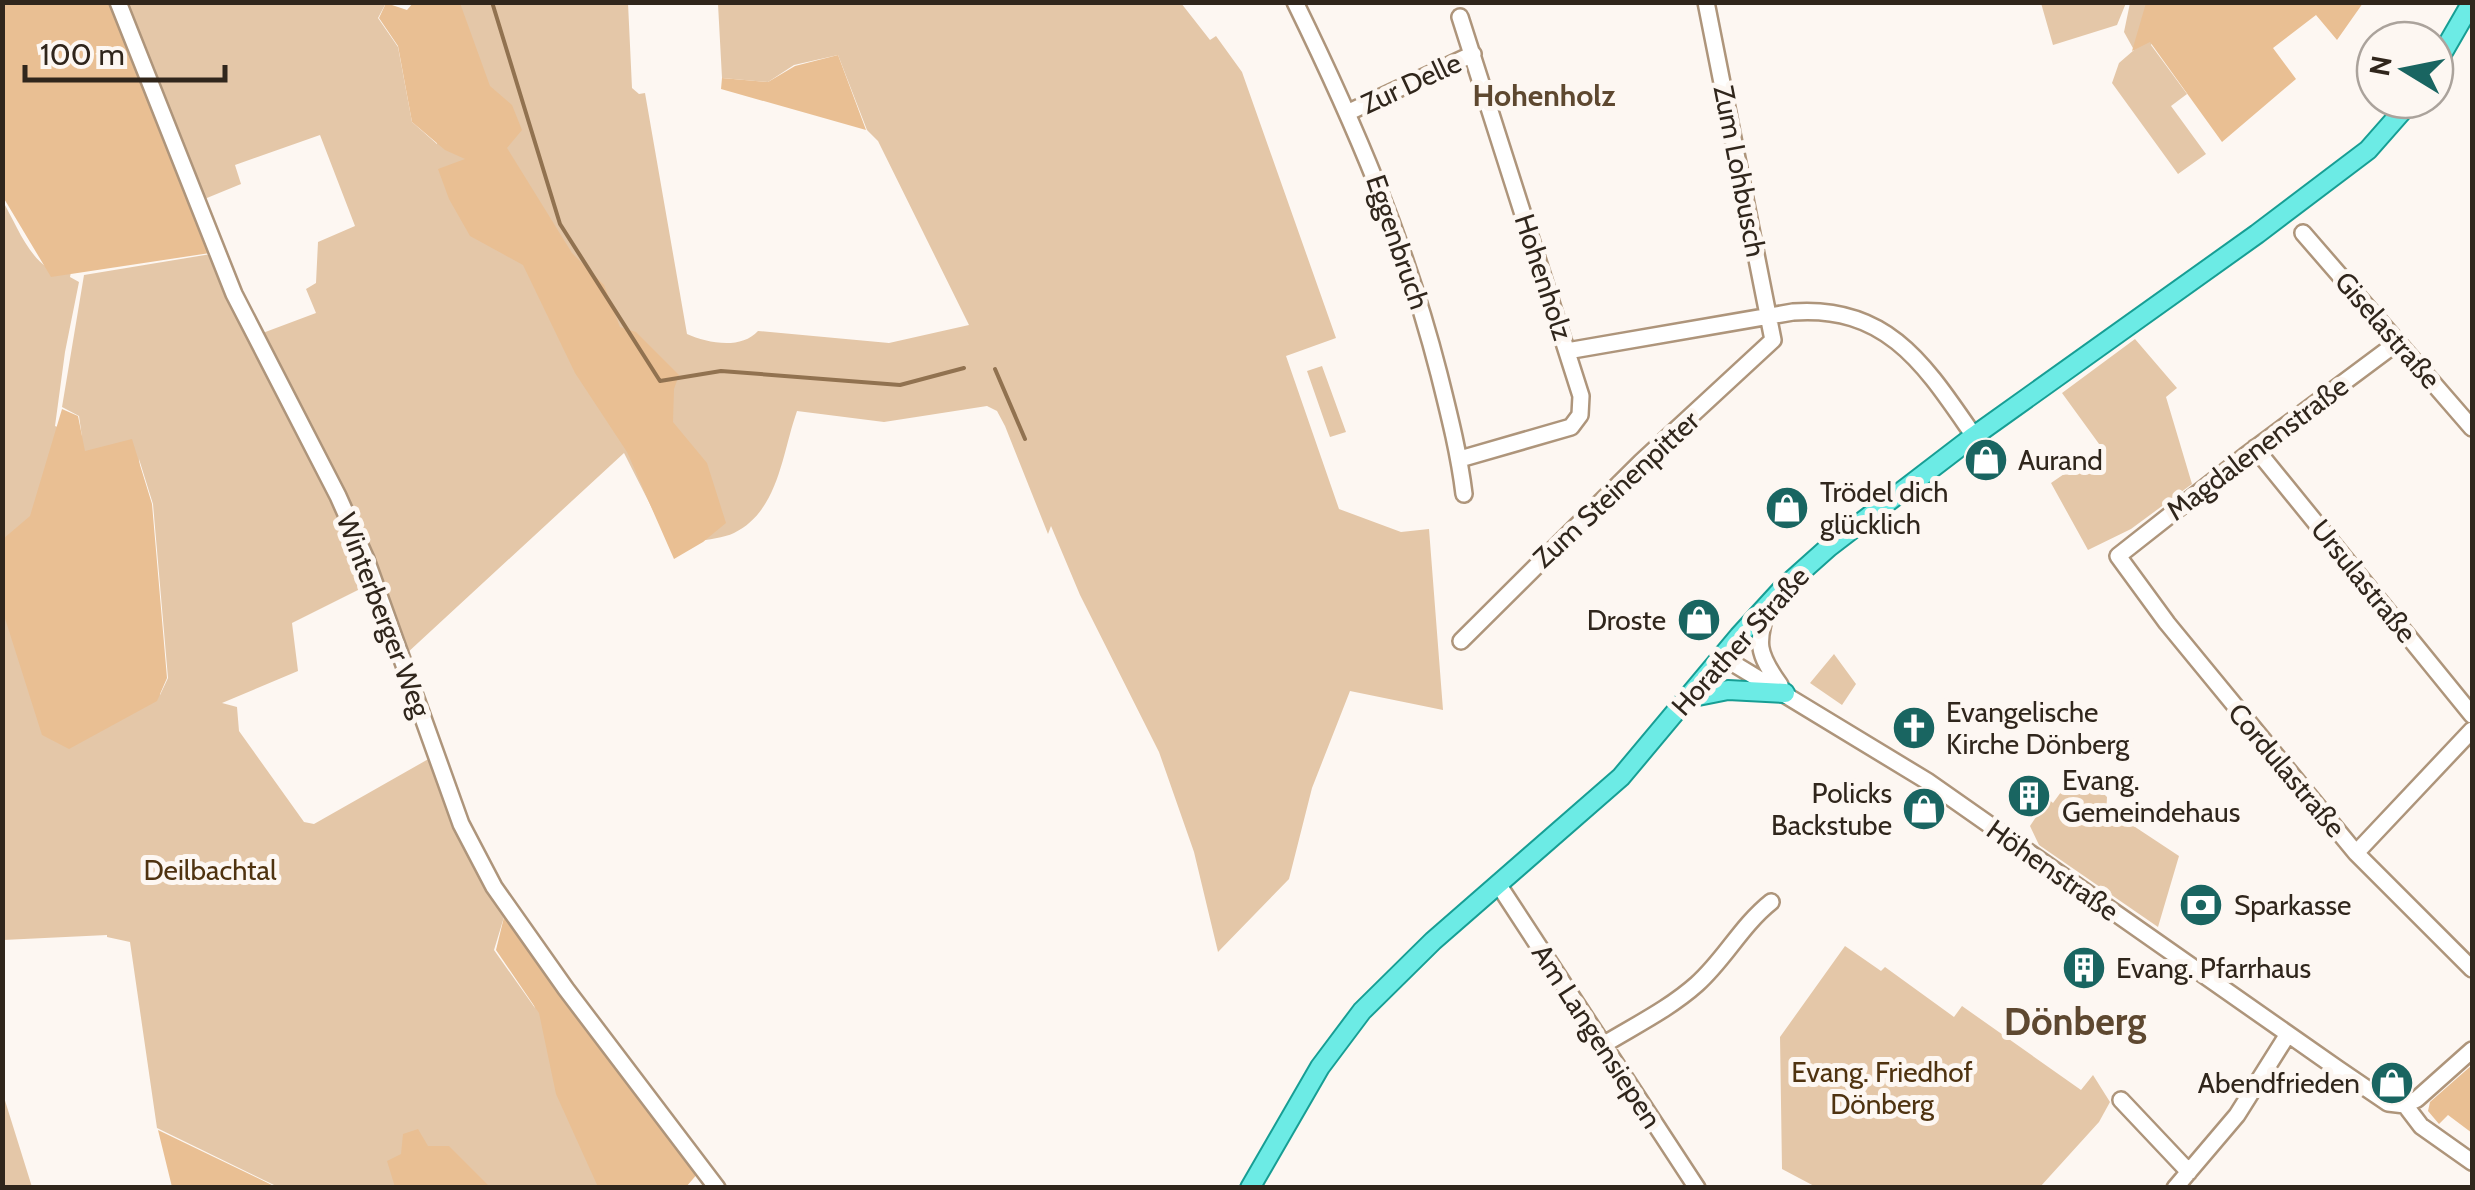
<svg xmlns="http://www.w3.org/2000/svg" width="2475" height="1190" font-family="Cabin,sans-serif">
  <style>
    .green { fill: #e4c7a8; fill-rule: evenodd }
    .forest { fill: #e9bf93 }
    .lines { fill: none; stroke-linecap: round; stroke-linejoin: round }
    .stream { stroke: #917250; stroke-width: 4 }
    .minor-casing { stroke: #ae957b; stroke-width: 20 }
    .major-casing { stroke: #179e94; stroke-width: 22 }
    .minor { stroke: #fff; stroke-width: 15 }
    .major { stroke: #6cebe5; stroke-width: 18 }
    .labels { text-anchor: middle; dominant-baseline: central; stroke-width: 10; stroke-linejoin: round; paint-order: stroke }
    .street-label { font-size: 28px; fill: #30261c; stroke: #fdf7f2 }
    .poi-label { font-size: 28px; fill: #30261c; stroke: #fdf7f2; text-anchor: start }
    .park-label { font-size: 28px; fill: #4f3310; stroke: #fdf7f2 }
    .neighbourhood-label { font-size: 30px; font-weight: bold; fill: #5e4830; stroke: #fdf7f2 }
    .district-label { font-size: 38px; font-weight: bold; fill: #5e4830; stroke: #fdf7f2 }
  </style>
  <rect width="100%" height="100%" fill="#fdf7f2"/>
  <path class="green" d="M123 3H386L378 18 398 47 412 122 437 144 438 3H628L632 88 639 94 645 93 687 334C707 343 741 350 758 331L889 343 969 325 878 141 867 130 838 55 794 65 768 82 722 78 718 4 1181 3 1210 40 1216 36 1242 72 1336 338 1286 356 1339 509 1401 532 1429 529 1443 710 1350 691 1312 788 1289 879 1218 952 1194 852 1159 752 1080 595 1051 526 1048 534 1005 426 997 411 987 406 884 422 797 411C782 453 779 511 734 533 724 538 708 539 696 542L658 520 624 453 406 654 260 334 316 313 306 289 316 283 318 242 355 226 320 135 235 165 241 184 202 200 185 150Z
    M2041 3V2L2126 3 2117 25 2053 45Z
    M2130 3H2173L2151 45 2187 94 2171 106 2206 154 2178 174 2112 83 2119 63 2134 50 2124 32Z
    M2 200C18 226 35 279 71 272L70 277 79 282 65 352 55 426 82 437 79 416 62 407 84 275 211 254 333 497 370 584 292 623 298 671 222 703 237 707 239 731 304 822 314 824 432 757 463 840 678 1187H278L157 1128 130 942 107 937V935L3 940ZM139 459 153 504 168 678 160 695ZM504 917V918L535 1008 494 950Z
    M2135 339 2177 388 2166 397 2192 484 2131 529 2088 550 2051 483 2102 448 2062 393Z
    M1322 366 1346 432 1330 437 1307 371Z
    M1834 654 1856 684 1842 705 1810 683Z
    M2095 785 2107 797 2106 817 2115 823 2120 817 2179 856 2158 927 2039 845 2030 826 2048 799 2053 803 2061 792 2081 790Z
    M1845 946 1881 971 1885 967 1954 1017 1962 1006 2081 1090 2093 1075 2110 1102 2099 1122 2040 1187H1816L1782 1169 1780 1037Z
    M2 1091 32 1187H3Z"/>
  <path class="forest" d="M2 3H113L210 253 51 277 3 197Z
    M386 3 407 10 413 3H460L490 86 512 105 522 130 507 148 572 253 604 285 620 327 636 332 679 375 674 389 673 422 707 463 726 523 703 542 674 559 627 452 575 373 523 265 470 236 449 199 438 169 465 159 445 150 412 122 398 46 379 18Z
    M2146 3V2L2363 3 2337 40 2316 15 2273 48 2296 79 2222 142 2150 42 2132 51Z
    M838 55 866 130 721 89 722 78 768 82 795 66Z
    M62 409 78 416 85 451 132 439 152 504 167 678 157 701 69 749 42 735 3 612V539L30 516Z
    M505 913 699 1172 686 1187H598L556 1094 539 1013 496 950Z
    M2472 1065V1133L2448 1115 2439 1124 2428 1111 2430 1102Z
    M418 1129 428 1146H449L490 1187H395L387 1161 401 1154 403 1134Z
    M158 1130 276 1187H172Z"/>
  <g class="lines">
    <path class="stream" d="M492 2 560 224 660 381 721 371 900 385 964 368
      M995 369 1025 439"/>
    <g class="minor-casing">
      <path id="minor" d="M118 2 234 294 338 496 366 559 461 824 494 887 566 989 717 1188
        M1295 2C1355 125 1405 241 1439 374 1449 414 1459 453 1464 494
        M1460 17 1581 396 1580 415 1571 427 1460 459
        M1349 112 1473 54
        M2303 233 2472 428
        M2398 342 2245 456 2118 556 2167 623 2356 853 2472 969
        M1567 351 1793 312C1889 305 1926 367 1974 436
        M2255 448 2472 715
        M1768 606C1756 643 1757 653 1780 685
        M1461 641 1641 462 1773 340 1706 2
        M1721 656 1927 781 2338 1069 2388 1103 2405 1105 2421 1126 2472 1162
        M2356 853 2472 730
        M1498 884 1697 1188
        M1603 1045C1634 1026 1669 1009 1697 984 1725 959 1741 926 1771 902
        M2121 1100 2189 1172
        M2405 1105 2417 1099 2472 1050
        M2175 1188 2237 1115 2288 1034"/>
    </g>
    <g class="major-casing">
      <path id="major" d="M2435 66 2472 2
        M1688 698 1728 690 1785 693
        M1250 1188 1320 1067 1362 1011 1433 941 1621 777 1739 636 1783 588 1829 547 1974 436 2257 234 2368 150 2412 100"/>
    </g>
    <use href="#minor" class="minor"/>
    <use href="#major" class="major"/>
  </g>
  <defs>
    <g id="shop-disc" transform="scale(2.25)"><circle r="9.5" fill="#196561" stroke="#fdf7f2"/><path d="M-5-2.5h2.3a2.7 3.5 0 0 1 5.4 0H5L5.5 6h-11ZM-1.5-2.5h3a1.5 2.3 0 0 0-3 0Z" fill="#fff"/></g>
    <g id="church-disc" transform="scale(2.25)"><circle r="9.5" fill="#196561" stroke="#fdf7f2"/><path d="M-1.2-6h2.4v3.5h3.3v2.4h-3.3V6h-2.4V-.1h-3.3v-2.4h3.3Z" fill="#fff"/></g>
    <g id="building-disc" transform="scale(2.25)"><circle r="9.5" fill="#196561" stroke="#fdf7f2"/><path d="M-4-6H4V6H1V3H-1V6H-4ZM-2.5-4.3h1.7v1.8h-1.7ZM.8-4.3h1.7v1.8H.8ZM-2.5-1h1.7V.8h-1.7ZM.8-1h1.7V.8H.8Z" fill="#fff"/></g>
    <g id="bank-disc" transform="scale(2.25)"><circle r="9.5" fill="#196561" stroke="#fdf7f2"/><path d="M-6-4H6V4H-6ZM0-2.3a2.3 2.3 0 1 0 0 4.6a2.3 2.3 0 1 0 0-4.6Z" fill="#fff"/></g>
  </defs>
  <g fill-rule="evenodd">
    <use href="#shop-disc" x="1986" y="460"/>
    <use href="#shop-disc" x="1787" y="508"/>
    <use href="#shop-disc" x="1699" y="620"/>
    <use href="#church-disc" x="1914" y="728"/>
    <use href="#building-disc" x="2029" y="796"/>
    <use href="#shop-disc" x="1924" y="809"/>
    <use href="#bank-disc" x="2201" y="905"/>
    <use href="#building-disc" x="2084" y="968"/>
    <use href="#shop-disc" x="2392" y="1083"/>
  </g>
  <g class="labels">
    <g class="street-label">
      <text transform="translate(1411 83) rotate(-25)">Zur Delle</text>
      <text transform="translate(1740 171) rotate(79)">Zum Lohbusch</text>
      <text transform="translate(1398 242) rotate(71)">Eggenbruch</text>
      <text transform="translate(1544 277) rotate(72)">Hohenholz</text>
      <text transform="translate(2388 330) rotate(49)">Giselastraße</text>
      <text transform="translate(2257 448) rotate(-37)">Magdalenenstraße</text>
      <text transform="translate(1616 489) rotate(-43)">Zum Steinenpitter</text>
      <text transform="translate(2364 581) rotate(51)">Ursulastraße</text>
      <text transform="translate(384 615) rotate(69)">Winterberger Weg</text>
      <text transform="translate(1740 641) rotate(-48)">Horather Straße</text>
      <text transform="translate(2287 770) rotate(50)">Cordulastraße</text>
      <text transform="translate(2053 870) rotate(35)">Höhenstraße</text>
      <text transform="translate(1597 1036) rotate(57)">Am Langensiepen</text>
    </g>
    <g class="poi-label">
      <text x="2018" y="460">Aurand</text>
      <text x="1820" y="492">Trödel dich<tspan x="1820" dy="32">glücklich</tspan></text>
      <text x="1666" y="620" text-anchor="end">Droste</text>
      <text x="1946" y="712">Evangelische<tspan x="1946" dy="32">Kirche Dönberg</tspan></text>
      <text x="2062" y="780">Evang.<tspan x="2062" dy="32">Gemeindehaus</tspan></text>
      <text x="1892" y="793" text-anchor="end">Policks<tspan x="1892" dy="32">Backstube</tspan></text>
      <text x="2234" y="905">Sparkasse</text>
      <text x="2116" y="968">Evang. Pfarrhaus</text>
      <text x="2360" y="1083" text-anchor="end">Abendfrieden</text>
    </g>
    <g class="park-label">
      <text x="210" y="870">Deilbachtal</text>
      <text x="1882" y="1072">Evang. Friedhof<tspan x="1882" dy="32">Dönberg</tspan></text>
    </g>
    <g class="neighbourhood-label">
      <text x="1544" y="95">Hohenholz</text>
    </g>
    <g class="district-label">
      <text x="2075" y="1021">Dönberg</text>
    </g>
  </g>
  <rect width="2475" height="1190" fill="none" stroke="#30261c" stroke-width="10"/>
  <g transform="translate(2405 70) rotate(280)"><circle r="48" fill="#fdf7f2" stroke="#aba39c" stroke-width="2.5"/>
  <path d="M0-8L18 38L0 25L-18 38Z" fill="#196561"/>
  <text y="-15" font-size="28" font-weight="bold" text-anchor="middle" fill="#30261c">N</text>
  </g>
  <path d="M25 65v15h200v-15" fill="none" stroke="#30261c" stroke-width="5"/>
  <text x="40" y="65" font-size="30" fill="#30261c" stroke="#fdf7f2" stroke-width="8" paint-order="stroke">100 m</text>
</svg>
